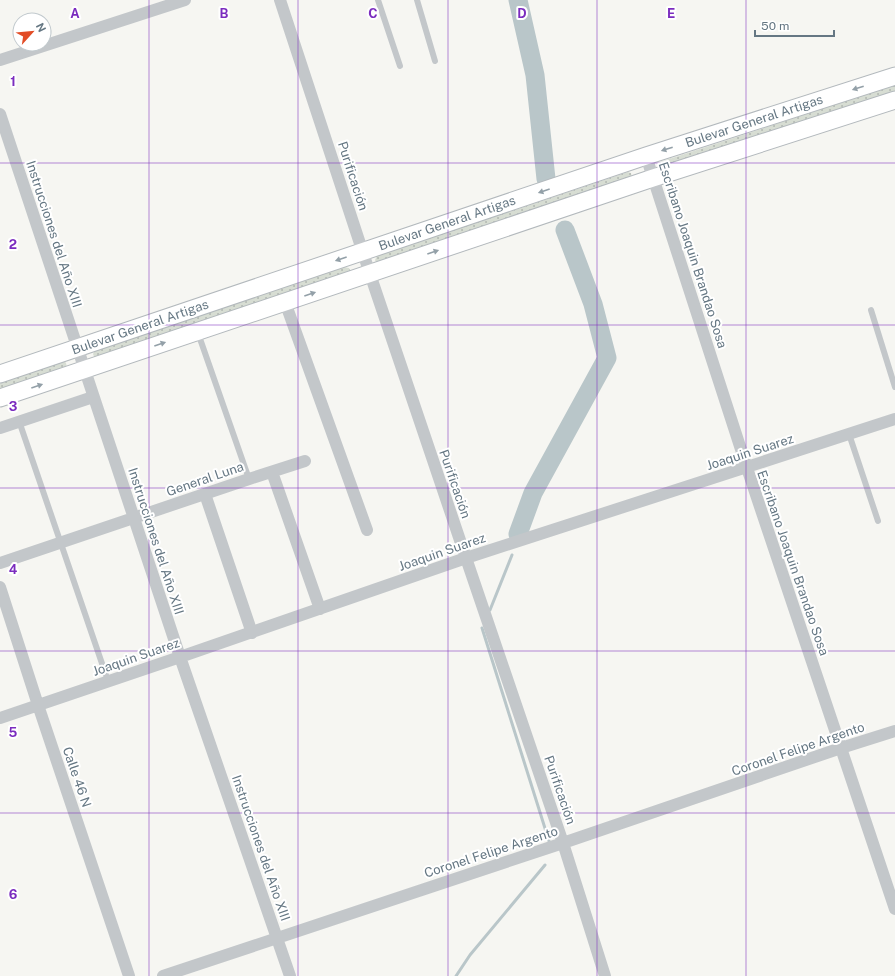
<svg xmlns="http://www.w3.org/2000/svg" width="895" height="976" font-family="'Public Sans',sans-serif">
  <style>
    .grass { fill: url(#grass-dots) }
    .lines { fill: none; stroke-linecap: round; stroke-linejoin: round }
    .stream { stroke: #b9c6c9; stroke-width: 3 }
    .river { stroke: #b9c6c9; stroke-width: 19 }
    .secondary-casing { stroke: #b3b9bd; stroke-width: 19 }
    .lane { stroke: #c3c7ca; stroke-width: 6 }
    .street { stroke: #c3c7ca; stroke-width: 12 }
    .secondary { stroke: #fff; stroke-width: 17 }
    .oneway { fill: #93a0a8 }
    .grid { fill: none; stroke: #7b2cbf; stroke-width: 1; stroke-opacity: 0.55 }
    .labels { text-anchor: middle; dominant-baseline: central; stroke-width: 4; stroke-linejoin: round; paint-order: stroke }
    .street-label { font-size: 13px; fill: #657783; stroke: #fff }
    .grid-label { font-size: 13px; text-anchor: middle; font-weight: bold; fill: #7b2cbf; stroke: #fff; stroke-width: 4; stroke-linejoin: round; paint-order: stroke }
  </style>
  <defs>
    <pattern id="grass-dots" width="8" height="8" patternUnits="userSpaceOnUse"><rect width="8" height="8" fill="#d7ddd3"/><path d="M2 2h.1M6 6h.1" fill="none" stroke="#b2b8b1" stroke-width="1.8" stroke-linecap="round"/></pattern>
  </defs>
  <rect width="100%" height="100%" fill="#f6f6f2"/>
  <path class="grass" d="M895 85V94L659 169 658 165 660 162Z
    M628 172 631 173 632 178 377 264 375 260 377 256Z
    M344 267 349 268 351 272 95 359 93 354 95 350Z
    M63 361 66 363 67 368 0 392V382Z"/>
  <g class="lines">
    <path class="stream" d="M490 610 512 555
      M482 628 549 841
      M456 976 470 955 545 865"/>
    <path class="river" d="M518 0 535 75 546 179
      M518 534 533 493 607 358 593 304 565 230"/>
    <g class="secondary-casing">
      <path id="secondary" d="M0 374 646 156 895 76
        M0 398 653 178 895 100"/>
    </g>
    <path class="lane" d="M378 0 400 66
      M417 0 435 61
      M871 310 895 387
      M198 333 249 479
      M19 421 108 681
      M849 434 878 521"/>
    <path class="street" d="M280 0 370 274 466 558 563 843 605 976
      M0 60 185 0
      M0 114 180 657 290 976
      M646 156 747 468 895 909
      M285 302 367 530
      M0 428 93 397
      M272 472 320 609
      M205 494 252 633
      M0 563 249 479 305 461
      M0 587 38 705 129 976
      M0 718 180 657 466 558 895 419
      M163 976 563 843 841 748 895 731"/>
    <use href="#secondary" class="secondary"/>
  </g>
  <defs><path id="oneway-solid" d="M-6-.8H1V-3.2L6.5 0L1 3.2V.8H-6Z"/></defs>
  <g class="oneway">
    <use href="#oneway-solid" transform="translate(858 88) rotate(162)"/>
    <use href="#oneway-solid" transform="translate(667 149) rotate(162)"/>
    <use href="#oneway-solid" transform="translate(544 191) rotate(161)"/>
    <use href="#oneway-solid" transform="translate(433 252) rotate(-19)"/>
    <use href="#oneway-solid" transform="translate(341 259) rotate(161)"/>
    <use href="#oneway-solid" transform="translate(310 294) rotate(-19)"/>
    <use href="#oneway-solid" transform="translate(160 344) rotate(-19)"/>
    <use href="#oneway-solid" transform="translate(37 386) rotate(-19)"/>
  </g>
  <path class="grid" d="M149 0V976M298 0V976M448 0V976M597 0V976M746 0V976M0 163H895M0 325H895M0 488H895M0 651H895M0 813H895"/>
  <g class="labels">
    <g class="street-label">
      <text transform="translate(754 121) rotate(-18)">Bulevar General Artigas</text>
      <text transform="translate(353 176) rotate(72)">Purificación</text>
      <text transform="translate(447 223) rotate(-19)">Bulevar General Artigas</text>
      <text transform="translate(54 234) rotate(72)">Instrucciones del Año XIII</text>
      <text transform="translate(693 255) rotate(72)">Escribano Joaquin Brandao Sosa</text>
      <text transform="translate(140 327) rotate(-19)">Bulevar General Artigas</text>
      <text transform="translate(750 452) rotate(-18)">Joaquin Suarez</text>
      <text transform="translate(205 479) rotate(-19)">General Luna</text>
      <text transform="translate(455 484) rotate(71)">Purificación</text>
      <text transform="translate(156 541) rotate(72)">Instrucciones del Año XIII</text>
      <text transform="translate(442 552) rotate(-19)">Joaquin Suarez</text>
      <text transform="translate(793 563) rotate(71)">Escribano Joaquin Brandao Sosa</text>
      <text transform="translate(136 657) rotate(-19)">Joaquin Suarez</text>
      <text transform="translate(798 749) rotate(-19)">Coronel Felipe Argento</text>
      <text transform="translate(77 777) rotate(71)">Calle 46 N</text>
      <text transform="translate(560 790) rotate(71)">Purificación</text>
      <text transform="translate(261 848) rotate(71)">Instrucciones del Año XIII</text>
      <text transform="translate(491 852) rotate(-18)">Coronel Felipe Argento</text>
    </g>
  </g>
  <g class="grid-label">
    <text x="75" y="18">A</text>
    <text x="224" y="18">B</text>
    <text x="373" y="18">C</text>
    <text x="522" y="18">D</text>
    <text x="671" y="18">E</text>
    <text x="13" y="86">1</text>
    <text x="13" y="249">2</text>
    <text x="13" y="411">3</text>
    <text x="13" y="574">4</text>
    <text x="13" y="737">5</text>
    <text x="13" y="899">6</text>
  </g>
  <g transform="translate(32 32) rotate(63)"><circle r="19" fill="#ffffff" stroke="#c1c9cd"/>
  <path d="M0-3L7 15L0 10L-7 15Z" fill="#e24c26"/>
  <text y="-6" font-size="11" font-weight="bold" text-anchor="middle" fill="#657783">N</text>
  </g>
  <path d="M755 30v6h79v-6" fill="none" stroke="#657783" stroke-width="2"/>
  <text x="761" y="30" font-size="12" fill="#657783" stroke="#ffffff" stroke-width="3" paint-order="stroke">50 m</text>
</svg>
